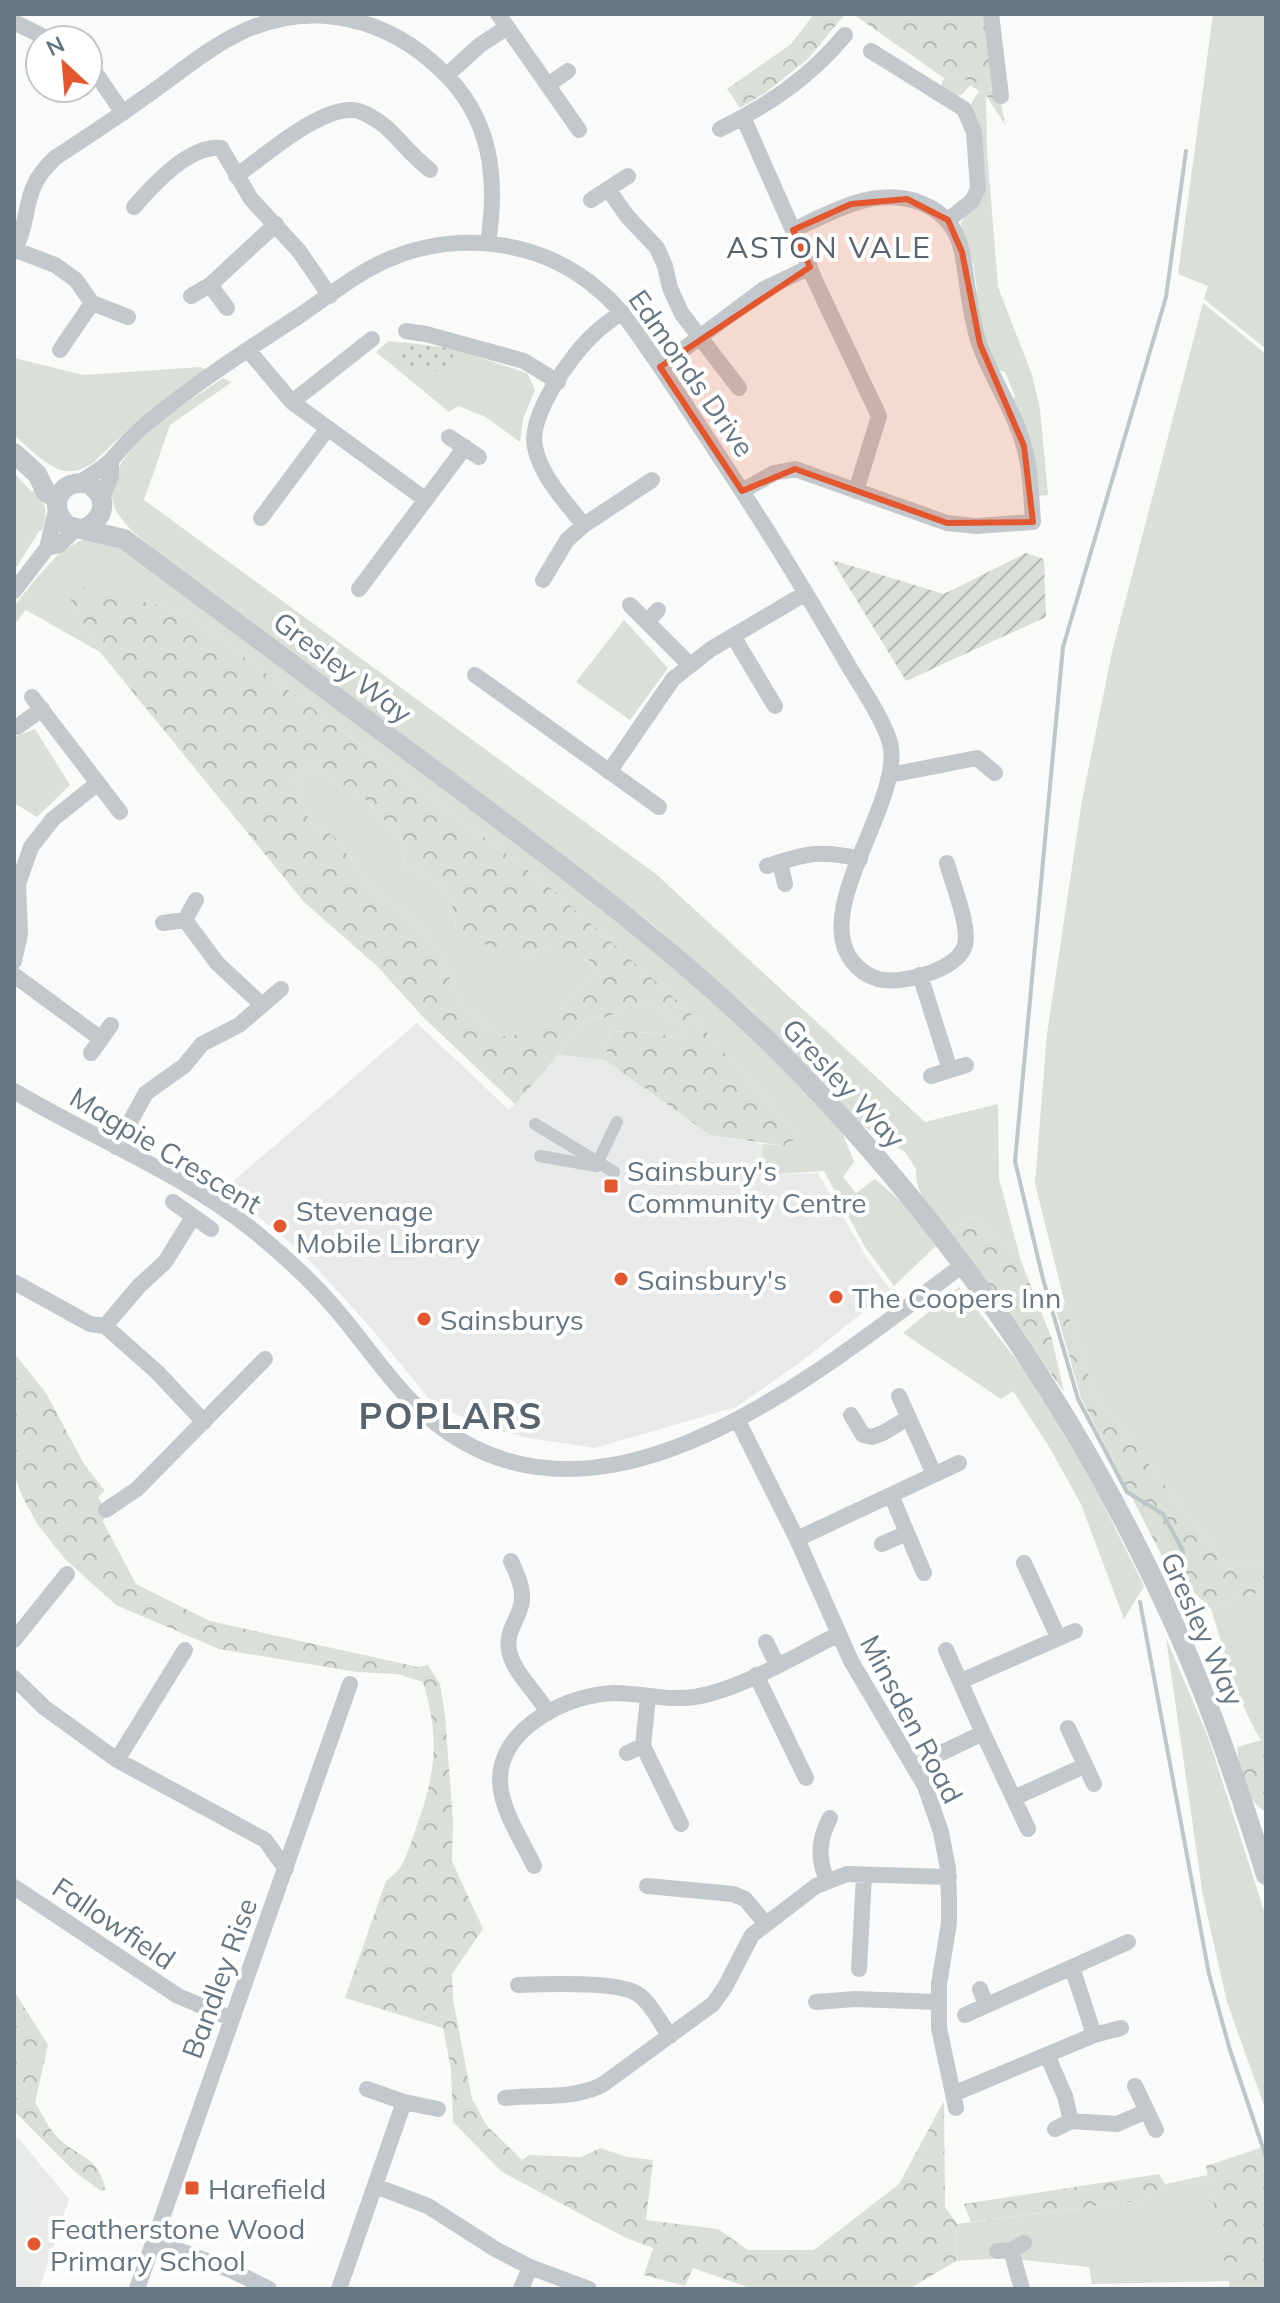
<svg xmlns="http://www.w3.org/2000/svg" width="1280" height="2303" font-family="Mulish,sans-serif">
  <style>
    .built { fill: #e8e9e9 }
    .grass { fill: #dadfd7 }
    .forest { fill: url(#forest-crowns); fill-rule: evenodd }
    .park { fill: url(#park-dots) }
    .garden { fill: url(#garden-furrows) }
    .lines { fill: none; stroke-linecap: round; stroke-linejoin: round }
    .stream { stroke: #bbc7cb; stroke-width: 4 }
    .pedestrian { stroke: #c3c8cc; stroke-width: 12 }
    .minor { stroke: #c3c8cc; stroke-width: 16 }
    .tertiary { stroke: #c3c8cc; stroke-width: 20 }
    .marked { fill: #e4572e; fill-opacity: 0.2; stroke: #e4572e; stroke-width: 6; stroke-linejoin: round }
    .poi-dot { fill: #e4572e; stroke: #fff; stroke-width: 3 }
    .labels { text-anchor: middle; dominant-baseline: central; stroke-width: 8; stroke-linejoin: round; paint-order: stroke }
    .street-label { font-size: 28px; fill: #657683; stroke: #fff }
    .poi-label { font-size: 28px; fill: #657683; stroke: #fff; text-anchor: start }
    .neighbourhood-label { font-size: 30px; letter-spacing: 2px; fill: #57646e; stroke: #fff }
    .district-label { font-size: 36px; font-weight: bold; letter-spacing: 2px; fill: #57646e; stroke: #fff }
  </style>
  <defs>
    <pattern id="forest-crowns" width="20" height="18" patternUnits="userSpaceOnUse" patternTransform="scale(2)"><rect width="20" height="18" fill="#dadfd7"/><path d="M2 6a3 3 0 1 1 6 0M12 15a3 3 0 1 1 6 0" fill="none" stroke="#b4b9b4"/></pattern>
    <pattern id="park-dots" width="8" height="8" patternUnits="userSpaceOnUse" patternTransform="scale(2)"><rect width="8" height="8" fill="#dadfd7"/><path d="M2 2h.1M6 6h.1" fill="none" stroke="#b4b9b4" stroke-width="1.8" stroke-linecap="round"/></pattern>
    <pattern id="garden-furrows" width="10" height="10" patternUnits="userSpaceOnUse" patternTransform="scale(2)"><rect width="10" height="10" fill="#dadfd7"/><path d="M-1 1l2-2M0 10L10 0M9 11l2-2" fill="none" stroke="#b4b9b4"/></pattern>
  </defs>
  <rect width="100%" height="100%" fill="#fafaf8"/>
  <path class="built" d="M417 1023 509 1110 558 1055 605 1060 710 1135 763 1144V1175L818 1173 868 1260 891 1290 802 1361 736 1407 595 1448 529 1438 476 1425 431 1401 371 1328 302 1252 224 1189Z
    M14 2137 20 2140 69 2199 39 2289H14Z"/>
  <path class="grass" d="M1213 14H1266V349L1204 299 1208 286 1178 274Z
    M944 78 970 80 979 84 986 95 987 150 998 287 1032 375 1040 409 1048 495 1037 496 1013 403 1015 396 1005 372 997 370 984 336 973 296 977 290 973 262 968 259C962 238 952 225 972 210L971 104 979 91 970 85 963 94 954 97 940 88Z
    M1203 303 1266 354V1562L1229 1569 1094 1392 1065 1304 1035 1183 1047 1034 1082 801 1112 652Z
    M388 341 454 349 527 373 535 390 523 419 520 442 486 417 458 406 449 412 376 352Z
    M14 358 83 375 201 367 207 370 139 419 94 462C61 486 42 458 16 437L14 439Z
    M223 378 232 382 170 425 144 500 656 874 925 1122 998 1104 999 1179 1021 1261 972 1216 951 1235C936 1216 914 1195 916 1169L905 1152 856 1122 752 1011 652 924 166 559C150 545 128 531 117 512 88 460 189 402 223 378Z
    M14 473 32 492 35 489C46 504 49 513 42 531L40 530 14 571Z
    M90 538 103 540 125 550 545 862 660 954 780 1064 841 1129 854 1162 843 1177 856 1193 875 1179 906 1206 936 1246 894 1286 865 1247 824 1171 762 1175 763 1144 784 1146 799 1137 684 1007 546 884 185 612 61 582 100 652 26 610 14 625V606L34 581 61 551 82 540Z
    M624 620 668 668 630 720 576 682Z
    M35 729 70 785 37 817 14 803V737Z
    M310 765 364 798 400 837 405 864C438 882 454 888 456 929L525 954 548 947 586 956 597 972 532 1035 501 1036 461 1006 440 954 412 919 370 887 334 836 310 823 295 783Z
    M653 1003 685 1029 681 1040 658 1033 610 1031 605 1060 558 1055 588 1016 604 1018 629 1006Z
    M959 1287 1030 1377 1095 1488 1144 1586 1124 1619 1081 1504 1048 1445 1013 1391 1001 1399 903 1333Z
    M1266 1591V1746C1244 1722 1222 1643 1211 1609L1239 1597Z
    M1166 1638 1208 1737 1266 1917V2111L1227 2002 1203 1896Z
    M1208 2175 1229 2281 1092 2284 1089 2267 1003 2258 956 2261 957 2224 1152 2199 1165 2184Z"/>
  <path class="forest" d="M814 14H845L808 59 765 93 740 108 727 89 791 44Z
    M853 14H985L1005 125 979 84 970 80 944 78Z
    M60 581 185 612 546 884 684 1007 799 1137 785 1146 710 1135 605 1060 610 1031 658 1033 681 1040 685 1029 653 1003 629 1006 604 1018 588 1016 558 1055 515 1104 423 1017 378 967 304 902 100 652ZM310 765 364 798 400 837 405 864C438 882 454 888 456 929L471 941 525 954 548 947 566 961 586 956 597 972 532 1034 501 1036 461 1006 440 954 412 919 370 887 334 836 310 823 295 783Z
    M972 1216 1021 1261 1052 1339 1064 1392 951 1235Z
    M1065 1304 1094 1392 1229 1569 1266 1562V1591L1239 1597 1211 1609 1167 1566 1081 1398 1056 1310Z
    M14 1353 46 1393 84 1464 105 1491 98 1497 106 1512 103 1522 136 1584 210 1621 418 1667 428 1665 440 1684 445 1716 453 1821 452 1861 483 1929 452 1974 453 2000 472 2099 487 2126 522 2160 529 2155 581 2157 601 2148 627 2157 653 2160 646 2220 718 2229 748 2250H814L899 2184 944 2101 945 2207 957 2224 956 2261 909 2289H753L693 2268 685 2286 644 2275 653 2248 626 2238 502 2172 453 2122 451 2069 443 2028 345 1998 386 1881C405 1868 406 1855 414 1834 435 1777 441 1742 423 1682L397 1674 357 1672 219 1649 116 1605 65 1559 38 1525 22 1496 14 1474Z
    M1261 1740 1266 1746V1812C1242 1798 1240 1772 1237 1747Z
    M14 1991 48 2045 35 2102C41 2112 47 2125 55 2135 75 2157 101 2156 105 2190L101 2191 75 2172 14 2111Z
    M1266 2146V2289H1230L1206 2166Z
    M1159 2174 1165 2184 1153 2199 971 2222 964 2204Z"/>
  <path class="park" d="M403 342 454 349 450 373 401 365Z"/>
  <path class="garden" d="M1026 553 1044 559 1046 617 906 681 832 560 944 594Z"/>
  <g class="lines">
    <path class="stream" d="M1183 1569V1551L1163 1514 1127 1492 1078 1399 1043 1279 1015 1161 1063 647 1166 297 1186 151
      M1140 1602 1209 1974 1230 2050 1266 2157"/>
    <path class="pedestrian" d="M535 1124 614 1172
      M540 1156 596 1166 617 1122"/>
    <path class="minor" d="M498 14 579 130
      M991 14 1001 96
      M14 22 50 40
      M871 51 964 109 974 132 978 189 972 201 948 220
      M88 62 123 113
      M447 75 480 45 506 28
      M549 84 568 71
      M743 117 817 285 879 416 856 491
      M720 129C770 104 809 78 845 35
      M236 176C265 156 318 108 353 110 362 110 379 121 386 127 401 141 413 157 430 170
      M608 189 627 216 657 248 665 266 670 288 682 314 739 388
      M591 200 628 176
      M134 207C153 185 189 145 221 148L251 199 299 251 330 296
      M16 250 55 265 76 280 92 303 128 317
      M14 252C33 215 19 191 55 158 85 138 116 118 145 97 178 74 210 46 246 30 317 0 388 19 441 70 492 118 498 178 488 243
      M210 285 227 308
      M191 296 210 285 276 224
      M406 331 426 334 524 361 558 382
      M60 350 92 303
      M248 350 292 402 426 500
      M660 367 764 289 810 267
      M292 402 372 339
      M449 437 479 457
      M81 482C91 474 105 468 113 458 124 446 133 434 146 424 193 385 245 351 296 318 320 302 344 283 369 269 442 228 537 235 600 291 623 310 638 335 655 359 682 399 708 439 734 479 775 541 814 606 851 670 863 689 888 727 891 748 899 807 812 909 852 961 859 970 868 976 878 979 900 985 954 971 964 948 972 929 952 884 947 863
      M742 491 774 473 795 469 947 523 976 526 1033 522C1031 497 1031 468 1023 443 1013 408 991 378 979 343 969 313 968 283 962 252 951 201 900 189 855 203 833 210 813 221 793 230
      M102 498 111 476V461
      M261 518 328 428
      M584 525C566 503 540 475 535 447 528 416 571 355 593 335 602 326 612 319 622 312
      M47 548 59 545 76 529
      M543 580 567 540 584 525 652 480
      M359 589 465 447
      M14 591 47 548 56 511
      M630 605 689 664
      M647 622 658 610
      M733 636 775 706
      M475 675 659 807
      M32 697 120 812
      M17 727 42 709
      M609 772 673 679 711 649 806 593
      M890 775 977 758 995 773
      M780 862 785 884
      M767 866C806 854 819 849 860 859
      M196 900 185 920 217 963 262 1005
      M163 923 185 920
      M14 961 20 934 18 884 31 847 53 819 98 783
      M14 975 101 1039
      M920 975 950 1070
      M91 1053 111 1025
      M931 1076 966 1065
      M14 1091C93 1138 182 1173 254 1231 282 1254 310 1279 333 1306 369 1347 397 1395 442 1428 612 1553 830 1362 963 1265
      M116 1147 146 1093 184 1066 202 1044 239 1025 281 989
      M173 1202 211 1229
      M14 1282 90 1324 105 1326 157 1372 204 1422
      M105 1326 139 1286 165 1262 193 1217
      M899 1396 934 1474
      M851 1415 863 1435 872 1437 883 1433 908 1418
      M738 1421 797 1539 851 1661 925 1786 941 1832 948 1869 949 1899V1923L939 1984V2028L956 2108
      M891 1495 924 1573
      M106 1510 137 1489 265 1359
      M797 1539 959 1463
      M882 1544 907 1533
      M511 1561C518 1576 526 1593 520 1609 515 1624 506 1634 509 1650 513 1673 537 1692 548 1713
      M1024 1563 1058 1637
      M14 1640 67 1574
      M766 1642 777 1665
      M946 1650 983 1733
      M756 1675 806 1778
      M14 1678 45 1708 117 1760 265 1840 286 1869
      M961 1681 1075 1631
      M648 1697 643 1746 681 1824
      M1068 1728 1094 1784
      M627 1753 643 1746
      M117 1760 185 1650
      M914 1766 983 1733 1028 1829
      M1014 1798 1084 1766
      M534 1866C522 1840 501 1811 500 1781 499 1728 568 1694 615 1693 642 1693 667 1701 694 1697 740 1690 797 1655 839 1634
      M827 1880C817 1857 819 1839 830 1818
      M647 1886 733 1894 745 1899 765 1923
      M14 1887 178 1996 230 2018
      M1072 1967 1094 2035
      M859 1969 864 1875
      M518 1985C544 1984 615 1981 636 1993 650 2001 660 2023 670 2036
      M980 1989 986 2005
      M816 2002 855 1999 939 2002
      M965 2015 1128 1942
      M1047 2055 1065 2096 1071 2121
      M1135 2086 1156 2130
      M367 2089 404 2102 438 2109
      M953 2094 1094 2035 1121 2028
      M505 2098C539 2094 571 2100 602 2085L713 2004 725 1987 752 1935 816 1886 847 1874 949 1877
      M1055 2129 1071 2121 1117 2124 1147 2111
      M375 2186 428 2206 495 2249 530 2267 589 2289
      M154 2241 233 2271 269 2289
      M1011 2250 1022 2289
      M997 2251 1011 2250 1024 2243
      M137 2289 350 1684
      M339 2289 404 2102
      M521 2289 530 2267"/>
    <path class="tertiary" d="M14 453 37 474 46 492 57 499
      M86 528C105 517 109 498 89 484 61 477 45 506 68 526L124 539C233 620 342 701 450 782 559 864 668 944 766 1039 942 1212 1085 1419 1184 1646 1216 1720 1242 1798 1266 1875"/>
  </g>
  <path class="marked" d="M907 199 948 220 962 252 980 344 1024 446 1033 522 947 523 795 469 742 491 660 367 810 267 793 230 851 204Z"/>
  <g class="poi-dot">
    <rect x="603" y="1178" width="16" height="16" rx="4"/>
    <circle cx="280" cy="1226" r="8"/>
    <circle cx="621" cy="1279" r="8"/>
    <circle cx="836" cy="1297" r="8"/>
    <circle cx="424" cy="1319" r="8"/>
    <rect x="184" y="2180" width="16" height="16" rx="4"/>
    <circle cx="34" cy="2244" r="8"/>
  </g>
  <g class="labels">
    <g class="street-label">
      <text transform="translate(692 373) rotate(55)">Edmonds Drive</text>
      <text transform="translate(343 667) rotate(37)">Gresley Way</text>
      <text transform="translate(844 1083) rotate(47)">Gresley Way</text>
      <text transform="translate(166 1150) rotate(31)">Magpie Crescent</text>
      <text transform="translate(1203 1629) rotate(66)">Gresley Way</text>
      <text transform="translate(912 1719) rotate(62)">Minsden Road</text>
      <text transform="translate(114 1923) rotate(34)">Fallowfield</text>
      <text transform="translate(219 1978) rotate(-70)">Bandley Rise</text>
    </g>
    <g class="poi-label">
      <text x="627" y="1170">Sainsbury's<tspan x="627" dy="32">Community Centre</tspan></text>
      <text x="296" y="1210">Stevenage<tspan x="296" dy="32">Mobile Library</tspan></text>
      <text x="637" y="1279">Sainsbury's</text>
      <text x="852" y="1297">The Coopers Inn</text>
      <text x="440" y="1319">Sainsburys</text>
      <text x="208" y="2188">Harefield</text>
      <text x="50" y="2228">Featherstone Wood<tspan x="50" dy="32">Primary School</tspan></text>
    </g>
    <g class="neighbourhood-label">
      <text x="829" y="247">ASTON VALE</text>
    </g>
    <g class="district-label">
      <text x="451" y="1415">POPLARS</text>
    </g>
  </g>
  <rect width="1280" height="2303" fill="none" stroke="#657683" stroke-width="32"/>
  <g transform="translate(64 64) rotate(334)"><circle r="38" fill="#ffffff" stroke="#c1c8cd" stroke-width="2"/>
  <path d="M0-6L14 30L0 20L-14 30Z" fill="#e4572e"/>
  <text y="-12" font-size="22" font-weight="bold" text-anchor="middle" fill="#657683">N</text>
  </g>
</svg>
